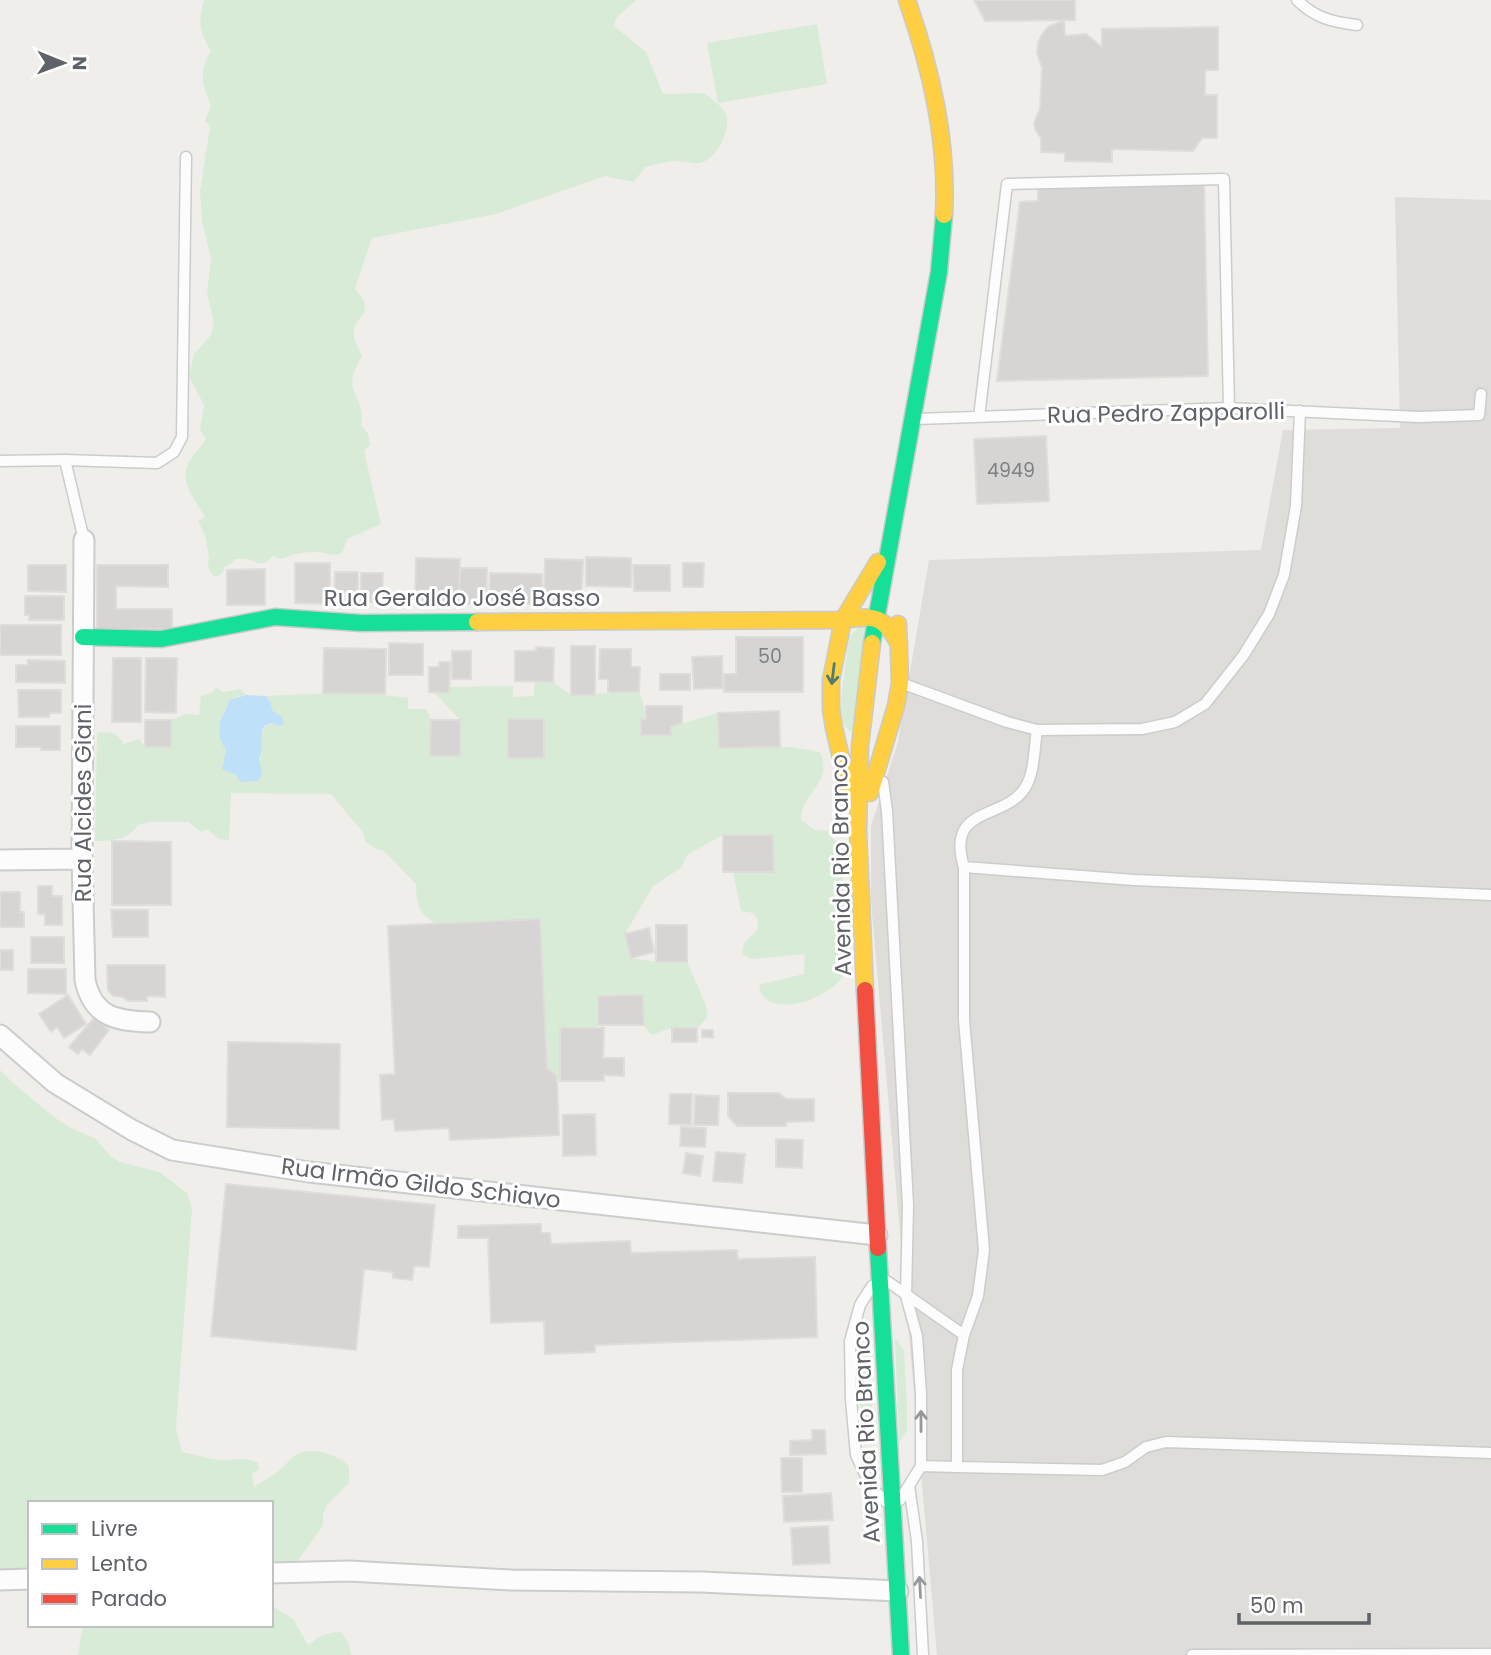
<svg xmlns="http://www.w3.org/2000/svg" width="1491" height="1655" font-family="Poppins,sans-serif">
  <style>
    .industrial { fill: #dfddda }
    .green { fill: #d8ebd6 }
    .water { fill: #bfe0f9 }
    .building { fill: #d6d5d3; stroke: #deddd9; stroke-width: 2 }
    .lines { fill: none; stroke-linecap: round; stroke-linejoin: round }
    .lane-casing { stroke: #cbcccc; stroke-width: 13 }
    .street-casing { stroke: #cbcccc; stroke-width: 23 }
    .fast-casing { stroke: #cacacb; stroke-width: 19 }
    .slow-casing { stroke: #cacacb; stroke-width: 19 }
    .jam-casing { stroke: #cacacb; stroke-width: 19 }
    .lane { stroke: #fdfcfc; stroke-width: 10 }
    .street { stroke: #fdfcfc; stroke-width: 19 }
    .fast { stroke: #16e098; stroke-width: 16 }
    .slow { stroke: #ffcf43; stroke-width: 16 }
    .jam { stroke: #f24e42; stroke-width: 16 }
    .oneway { stroke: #507c72 }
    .oneway2 { stroke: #96999c }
    .labels { text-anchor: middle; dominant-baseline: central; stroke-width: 6; stroke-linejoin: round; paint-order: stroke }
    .number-label { font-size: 19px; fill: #7e8184 }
    .street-label { font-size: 23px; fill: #5f6368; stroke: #fff }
  </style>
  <rect width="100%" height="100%" fill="#efeeea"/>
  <path class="industrial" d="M1395 197 1491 200V1655H937L871 902V826L898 742 929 560 1261 550 1283 430 1400 428Z"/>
  <path class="green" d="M204 0H636L616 18 614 26 646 52 663 94 704 93C710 98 721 105 725 112 733 128 716 160 700 163 693 164 686 161 678 161 667 161 656 164 645 167L634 182 605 176 496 214 372 238 355 289C378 315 354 313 354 334 354 341 359 349 362 356 338 397 367 392 361 425L368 434 370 445 364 451 381 524 347 539 342 553C333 558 326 551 315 552 304 552 291 554 282 559L273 556C259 569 261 562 247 559 243 558 239 559 235 559L231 564 225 566 223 572 218 576H213L208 567 209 558 205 535 198 521 205 517C194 498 175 478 193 456 198 450 202 446 206 438L200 430 204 405 189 376 194 354 211 335 214 323 207 293 211 258 202 221 200 192 210 127 205 120 211 106C202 84 198 73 211 51 199 32 198 22 204 0Z
    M817 24 827 84 718 103 707 43Z
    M866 620 854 735 844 725 840 707 849 637Z
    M535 681 553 682 571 695 639 692C647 709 645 718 642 735H671V727L718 713 720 748 791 747 820 752C834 784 801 791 801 820L815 830 827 831 832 838 842 845C843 876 844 907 844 938 844 948 847 962 845 971 838 997 763 1024 759 985L762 984 804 974 805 954 752 959 743 955C740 940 751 939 757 930L758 920 753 913 741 911 733 872 774 871 773 835H723L687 855 681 868 653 886 625 934 631 958 656 962H687L706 1005 707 1018 697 1028H672L651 1035 644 1025 643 995 598 996 597 1028H560V1081L547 1068 540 919 436 924C417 911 417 906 416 884L383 850 376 849 366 842 362 831 331 794 231 793 229 840 219 839 207 829 201 832 188 822H150L138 825C129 840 111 841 95 841L97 733C109 730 118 733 124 744L139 739 145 747H171V720L186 714 199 715 201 696 211 693 216 688 223 692 240 689 246 695 236 697 228 703C227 709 222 713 220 720 218 730 220 742 226 749L222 768 248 781H258C262 763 257 742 265 726L274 723 277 714 272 710 271 703 266 696C313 694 361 691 408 698V709H426L431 720 430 756H459L460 720 435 693H449V687L513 686V697L534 696Z
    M0 1070 14 1084 54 1117 67 1126 96 1139 110 1156 120 1162 159 1172 174 1183 187 1193 192 1209 176 1428 182 1452C193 1454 205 1458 217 1460 233 1462 241 1455 258 1463L259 1470 252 1474 254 1487C259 1484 277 1473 281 1469 287 1464 291 1457 298 1454 315 1446 337 1455 349 1466V1483L327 1505 323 1515V1525L295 1565 271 1571V1503H30V1574L0 1575Z
    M895 1338 904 1350 907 1407V1430L899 1442Z
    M869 1339 873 1442C868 1438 864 1434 863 1429 859 1409 855 1353 869 1339Z
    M272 1606 293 1619 308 1645C319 1637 327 1632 341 1632L349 1644 351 1655H78L83 1625H271Z"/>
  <path class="water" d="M246 695 266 696 271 703 272 710 282 717 284 724 278 726 272 723 264 726C259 737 264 749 259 758L262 775 258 781 241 782 236 775 222 769 226 749C220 743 218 731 220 722 221 714 228 709 229 700Z"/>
  <path class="building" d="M974 0H1075V20L985 21Z
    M1064 21 1065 36 1086 34 1102 47V29L1218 27V70H1205V95H1217V138H1202L1193 151 1112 149V162L1065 161V153L1041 152V138L1035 129 1034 123 1040 108 1042 68 1037 53 1038 43 1042 34 1049 26Z
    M1204 182 1208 376 997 381 1020 202 1038 201V185Z
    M1046 436 1049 501 977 504 974 439Z
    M586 557 631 558V587L586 586Z
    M416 558 460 559 459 604 415 602Z
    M545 559 583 560 581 604 544 603Z
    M295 563H330V604L295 603Z
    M683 563H704L703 587H683Z
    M28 565H66V592L28 591Z
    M97 565H168V587L116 586V609H172V629H97Z
    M633 565H670V591H634Z
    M460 568H487L486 604H459Z
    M265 569V605H227V570Z
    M335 572H358V604L334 603Z
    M361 573H383L382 602H361Z
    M490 573 542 574V604H489Z
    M25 596H64V620H29V615H25Z
    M0 625H61V655H0Z
    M736 637H803V692H724V674H736Z
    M389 643 423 644V675H389Z
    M571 646H595V695H571Z
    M536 647 554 648 553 682 515 681V651H536Z
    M324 648 386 649 385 694 323 693Z
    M600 649H631V667H640L639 692H608V679H599Z
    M452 651H471V679H452Z
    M722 656 723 688 694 689 692 657Z
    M113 658H141V722H112Z
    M146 658H177L176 713 145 712Z
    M28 660 65 661V683L16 682V665H28Z
    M439 662H450L449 693 429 692V667H439Z
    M660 674H690V690H660Z
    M18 690H61V713H50L49 717H19Z
    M646 706H682V723L671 727V735H641V719H646Z
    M779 711 780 747 719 748 718 713Z
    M508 719H544V758H508Z
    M145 720H171V747H145Z
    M431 720H460V756H430Z
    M16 726H60V750H41V747H16Z
    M723 835H773L774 872H723Z
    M112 841 171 842V905H112Z
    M38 886H52V896H62V925H45V914H38Z
    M0 892H20V912H24V927H0Z
    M111 910H148V937H113Z
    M540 919 547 1068 557 1076 559 1135 450 1140 449 1128 395 1131 394 1119 382 1120 380 1075 395 1074 388 926Z
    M656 925H687V962H656Z
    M649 928 654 952 631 958 625 934Z
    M31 937H64V963H31Z
    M0 950H13V970H0Z
    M107 965H165V997L147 996V1001H128L123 997 113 996 108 990Z
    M28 969H66V994L28 993Z
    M68 995 86 1024 64 1038 57 1027 51 1032 39 1014Z
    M643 995 644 1025H598V996Z
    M94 1018 109 1030 90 1055 82 1049 78 1054 69 1047Z
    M560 1028H604L603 1058H624V1076L604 1075V1081H560Z
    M672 1028H697V1042H672Z
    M702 1030H713V1038L702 1037Z
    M228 1042 340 1044 339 1129 227 1127Z
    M728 1093H779L786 1099H814V1121L786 1122V1126H737L728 1116Z
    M670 1094H692L691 1125 669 1124Z
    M695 1095 719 1096 718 1125H694Z
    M595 1114 596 1155 563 1156V1115Z
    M681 1127 706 1128 705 1147 680 1146Z
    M776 1139 803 1140 802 1168 776 1167Z
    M716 1152 745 1154 742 1183 713 1181Z
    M686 1153 703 1156 700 1176 683 1173Z
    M226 1184 435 1205 429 1267 414 1266 412 1280 393 1278V1272L364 1269 356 1350 211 1336Z
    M541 1224V1233H550L551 1244 630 1241 631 1253 737 1250 738 1259 815 1257 817 1337 595 1345V1352L545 1354 544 1321 491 1323 488 1238H458V1226Z
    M812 1430H825L826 1454 790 1455V1441L812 1440Z
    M781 1458H802V1492H782Z
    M831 1493 833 1520 784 1522 783 1496Z
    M828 1526 830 1563 793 1565 791 1528Z"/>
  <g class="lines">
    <g class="lane-casing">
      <path id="lane" d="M1297 0C1315 18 1332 22 1357 25
        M979 417 1007 184 1224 179 1229 408
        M916 419 1229 408 1419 417 1479 415 1481 394
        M65 460 157 463 174 452 182 437 186 157
        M0 461 65 460 84 540
        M901 683 1007 722 1037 730 1142 729 1175 722 1205 704 1243 656 1269 614 1284 575 1296 506 1300 411
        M1037 730C1034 748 1035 772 1025 788 1004 821 945 805 964 867V1020L984 1250 978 1296 964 1335 957 1370V1467L1102 1470 1125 1462 1146 1447 1166 1442 1491 1453
        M883 782 887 811 908 1205 906 1296 917 1336 921 1394V1466L900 1500
        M964 867 1134 880 1491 895
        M884 1279 964 1335
        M872 1286 860 1305 850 1341 851 1399 856 1455 871 1487 886 1502
        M921 1466 957 1467
        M909 1486 917 1541 923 1655
        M1192 1655 1491 1654"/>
    </g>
    <g class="street-casing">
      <path id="street" d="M84 540 82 859 85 980C93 1018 118 1021 150 1022
        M0 860 82 859
        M0 1035 55 1083 132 1130 172 1150 309 1172 877 1235
        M271 1573 349 1571 511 1580 701 1582 898 1591
        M0 1580 30 1579"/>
    </g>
    <g class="fast-casing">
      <path id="fast" d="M83 637 161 639 275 617 361 623 477 622
        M872 643 939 272 944 215
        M878 1248 901 1655"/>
    </g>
    <g class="slow-casing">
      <path id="slow" d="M907 0C931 69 948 141 944 215
        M477 622 843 620C874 615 883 615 899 644
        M849 792 834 728 831 709V680L843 620 878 562
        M870 793 896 706 900 683 898 624
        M865 990 858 831 860 746 872 643"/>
    </g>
    <g class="jam-casing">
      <path id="jam" d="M865 990 878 1248"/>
    </g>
    <use href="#lane" class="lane"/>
    <use href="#street" class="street"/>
    <use href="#fast" class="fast"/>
    <use href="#slow" class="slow"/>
    <use href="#jam" class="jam"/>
  </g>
  <defs><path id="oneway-shaft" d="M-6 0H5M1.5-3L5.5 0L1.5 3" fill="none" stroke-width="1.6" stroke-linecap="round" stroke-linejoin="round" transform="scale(1.75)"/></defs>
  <use class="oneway" href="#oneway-shaft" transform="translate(833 674) rotate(97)"/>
  <g class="oneway2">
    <use href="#oneway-shaft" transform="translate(921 1421) rotate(-90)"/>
    <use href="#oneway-shaft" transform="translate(920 1587) rotate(-93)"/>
  </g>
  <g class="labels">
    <g class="number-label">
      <text x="1011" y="470">4949</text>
      <text x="770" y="656">50</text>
    </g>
    <g class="street-label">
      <text transform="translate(1166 413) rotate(-1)">Rua Pedro Zapparolli</text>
      <text x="462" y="598">Rua Geraldo José Basso</text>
      <text transform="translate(83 803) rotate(-90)">Rua Alcides Giani</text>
      <text transform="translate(841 865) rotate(-91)">Avenida Rio Branco</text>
      <text transform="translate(421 1183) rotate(7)">Rua Irmão Gildo Schiavo</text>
      <text transform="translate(866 1432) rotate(-93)">Avenida Rio Branco</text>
    </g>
  </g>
  <rect x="28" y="1501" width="245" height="126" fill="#ffffff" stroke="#bfc1c3" stroke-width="2"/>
  <rect x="42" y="1524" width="35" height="10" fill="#16e098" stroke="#bfc1c3" stroke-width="2"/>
  <text x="91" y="1536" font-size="21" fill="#5f6368">Livre</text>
  <rect x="42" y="1559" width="35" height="10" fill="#ffcf43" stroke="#bfc1c3" stroke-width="2"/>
  <text x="91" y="1571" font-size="21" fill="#5f6368">Lento</text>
  <rect x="42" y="1594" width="35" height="10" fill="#f24e42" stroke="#bfc1c3" stroke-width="2"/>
  <text x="91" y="1606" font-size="21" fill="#5f6368">Parado</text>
  <g transform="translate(63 63) rotate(91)" stroke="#ffffff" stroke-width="5" paint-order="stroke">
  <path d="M0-5L12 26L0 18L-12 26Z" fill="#5f6368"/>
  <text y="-10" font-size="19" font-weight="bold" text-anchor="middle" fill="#5f6368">N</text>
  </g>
  <path d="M1239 1613v10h130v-10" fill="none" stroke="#5f6368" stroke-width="3.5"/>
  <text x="1250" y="1613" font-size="21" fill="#5f6368" stroke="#ffffff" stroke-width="5" paint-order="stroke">50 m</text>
</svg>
